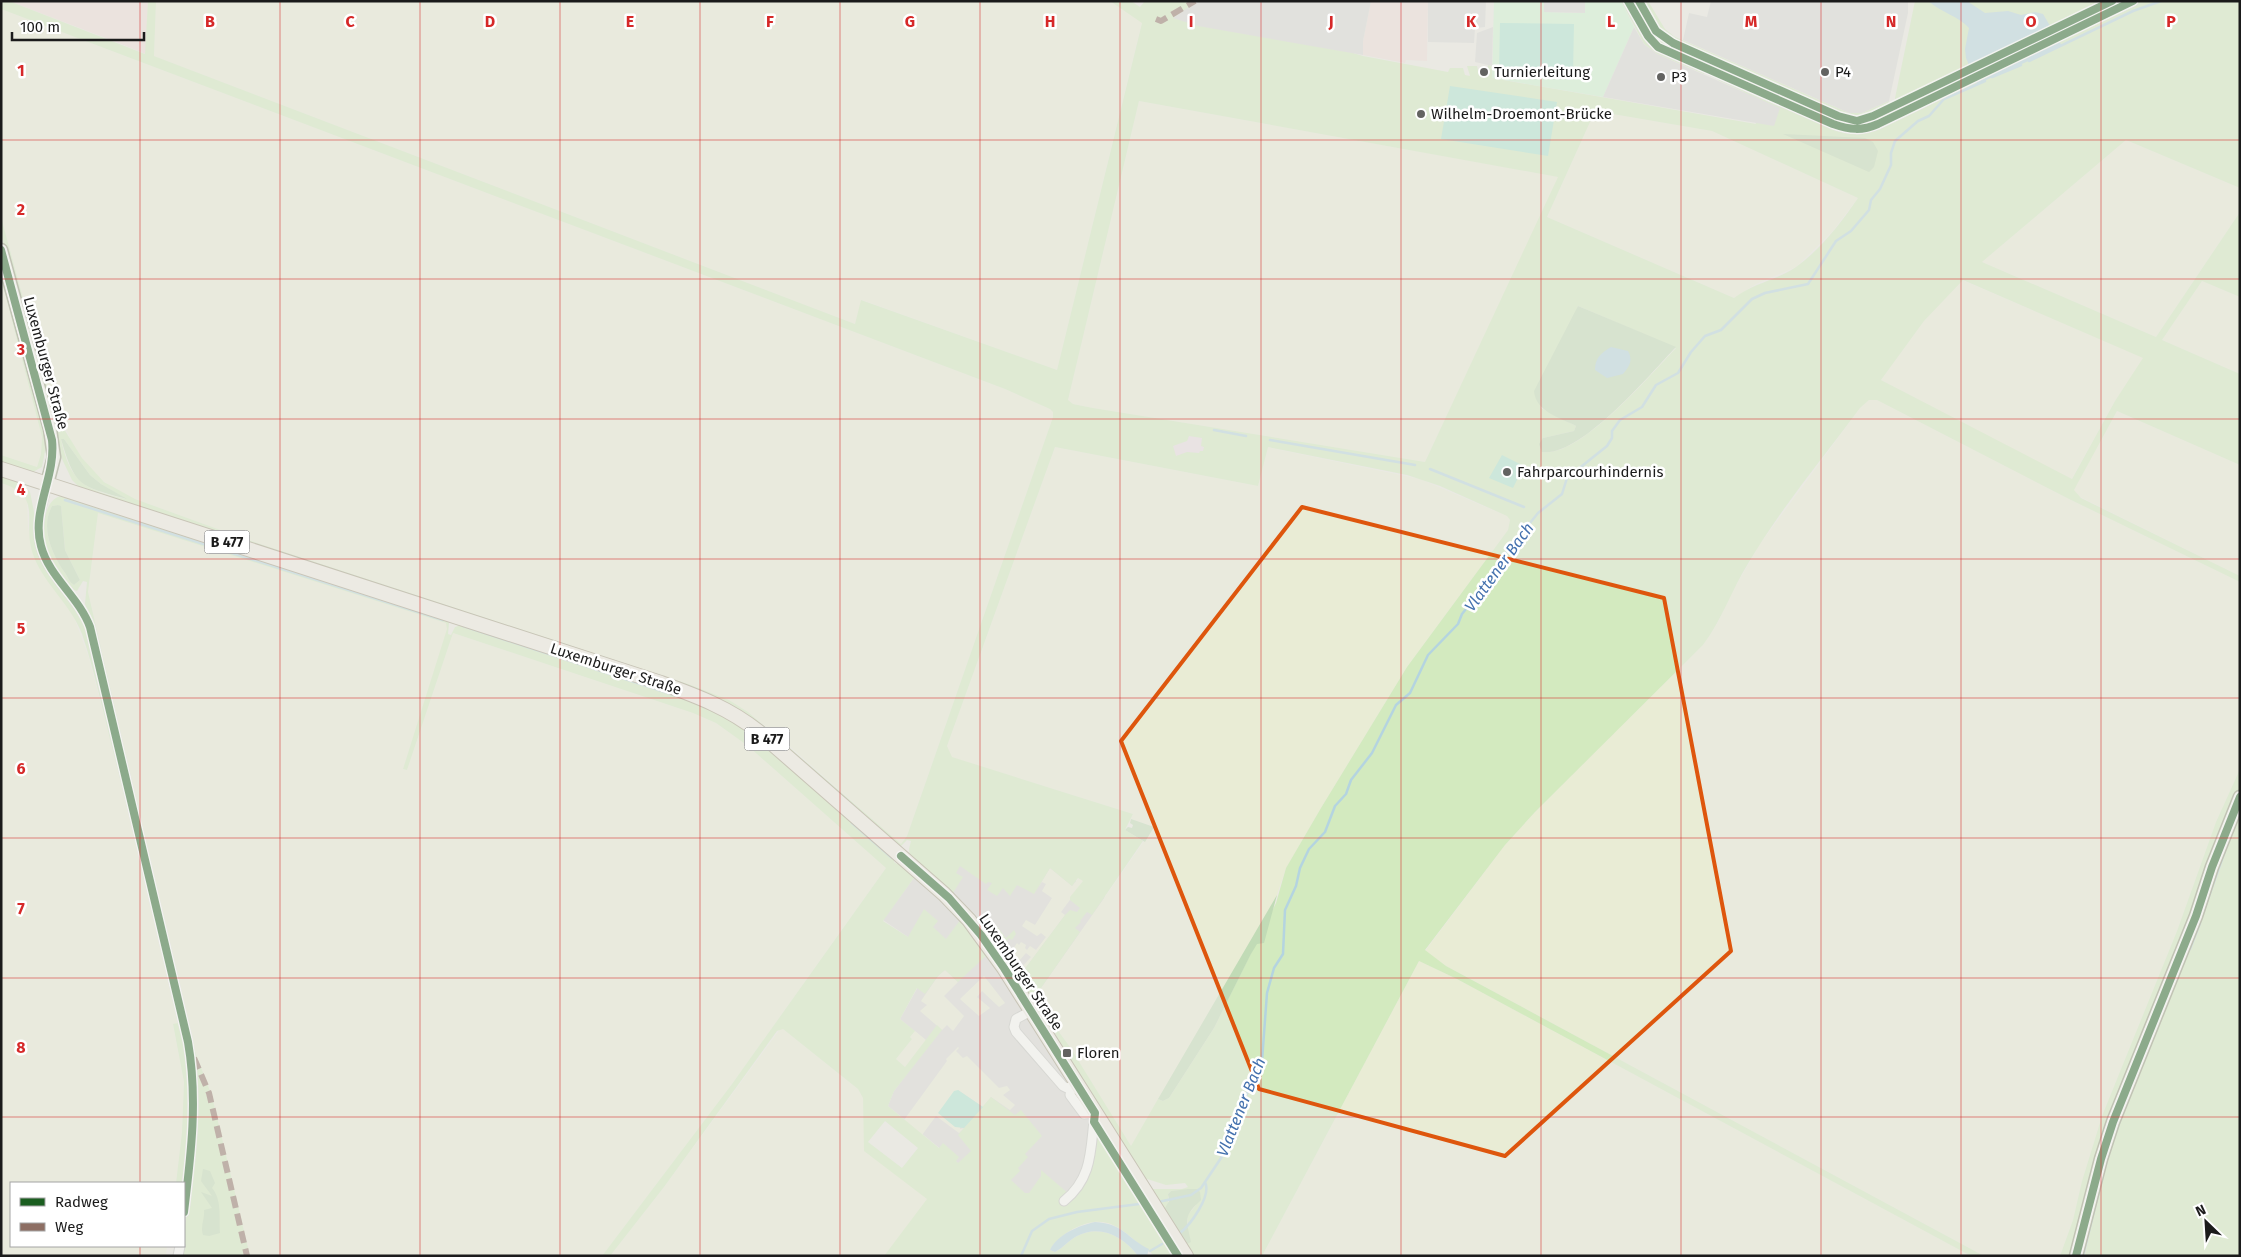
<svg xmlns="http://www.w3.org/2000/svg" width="2241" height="1257" font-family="'Fira Sans',sans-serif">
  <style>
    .residential { fill: #d9d8d5 }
    .commercial { fill: #eddcd7 }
    .industrial { fill: #e8dce2 }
    .farmland { fill: #e9ecd5 }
    .grass { fill: #d3eabf; fill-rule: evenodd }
    .forest { fill: #c1dbb6 }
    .park { fill: #cef3d1 }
    .pitch { fill: #abe5d0 }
    .parking { fill: #d8d8d5 }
    .water { fill: #b4d4e0 }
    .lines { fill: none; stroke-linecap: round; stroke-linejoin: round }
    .stream { stroke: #b4d4e0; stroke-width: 2.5 }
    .street-casing { stroke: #c2c2bf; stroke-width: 11 }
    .secondary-casing { stroke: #90947b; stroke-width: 15 }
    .primary-casing { stroke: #a09880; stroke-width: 16 }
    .street { stroke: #fcfcfb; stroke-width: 9 }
    .secondary { stroke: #f2f2e8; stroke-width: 12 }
    .primary { stroke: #f0ebe2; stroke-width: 14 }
    .quiet { stroke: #8d6e63; stroke-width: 6; stroke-dasharray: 12 6; stroke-linecap: butt }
    .cycleway-casing { stroke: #fff; stroke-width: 11 }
    .cycleway { stroke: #1b5e20; stroke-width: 8 }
    .marked { fill: none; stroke: #de560d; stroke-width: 4; stroke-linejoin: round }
    .grid { fill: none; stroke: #d62828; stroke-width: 1; stroke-opacity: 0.55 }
    .poi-dot { fill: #636361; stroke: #fff; stroke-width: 2 }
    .labels { text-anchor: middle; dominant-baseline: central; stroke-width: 5; stroke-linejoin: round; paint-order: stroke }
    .shield { fill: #fff; stroke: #5f5f5f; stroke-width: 1 }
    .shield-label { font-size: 14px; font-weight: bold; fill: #1b1b1b }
    .poi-label { font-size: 15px; fill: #1b1b1b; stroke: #fff; text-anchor: start }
    .street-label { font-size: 15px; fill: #1b1b1b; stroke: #fff }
    .water-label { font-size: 16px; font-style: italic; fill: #4471ae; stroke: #fff }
    .grid-label { font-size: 16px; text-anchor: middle; font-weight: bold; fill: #d62828; stroke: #fff; stroke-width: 5; stroke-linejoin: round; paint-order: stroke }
  </style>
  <rect width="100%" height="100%" fill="#eae9e3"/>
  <path class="residential" d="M1010 847 1105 896 1059 1031 1095 1127 1082 1177 1069 1194 1011 1227 950 1154 948 1155 888 1106 894 1091 930 1044 900 1019 933 960 908 937 883 920 916 875 941 896 968 850Z"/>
  <path class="commercial" d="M9 1H148L146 54 111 40Z
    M1371 1H1428L1427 61 1406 60 1405 63 1363 55V41Z"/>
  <path class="industrial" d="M1166 428 1218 438 1212 477 1160 466Z"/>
  <path class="farmland" d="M156 1H1110L1142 22 1057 370 862 300 855 324 154 56Z
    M1 9 1005 389 1050 409 1053 412V417L907 836 901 844 779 737 748 712 729 700 691 685 245 539 135 499 116 490 95 475 74 447 48 390 1 217Z
    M1139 101 1559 177 1425 462 1093 408 1073 404 1068 400Z
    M1595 111 1712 131 1858 198 1832 232 1796 267 1756 284 1734 298 1547 217Z
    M2126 140 2240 188V212L2156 337 1982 262Z
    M1 278 42 437 41 454 37 467 1 455Z
    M1962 280 2144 358 2115 401 2071 480 1881 380 1924 321Z
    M2202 281 2240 297V374L2162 340Z
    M1869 400H1877L2069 499 2240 582V769L2216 822 2177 931 2102 1116 2082 1181 2073 1220 2060 1256H1984L1446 966 1425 951 1505 845 1535 812 1703 645 1717 624 1734 589 1760 544 1860 408Z
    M2117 411 2240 465V576L2076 495 2074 490 2076 484Z
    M1055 447 1258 486 1267 447 1420 479 1507 516 1510 520 1508 530 1407 667 1321 808 1286 868 1277 895 1131 1147 1070 1047 1034 998 1154 827 1131 819 1133 814 951 757 947 746Z
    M1 483 21 490 27 497 28 527 34 556 40 569 74 617 89 658 126 800 178 1023 173 1025 184 1082 182 1132 176 1183H11V1246H167L166 1256H1Z
    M98 513 446 623 448 629 403 769 407 770 453 633 693 713 716 723 748 746 886 868 732 1084 602 1256H250L212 1096 194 1049 88 592Z
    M1050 868 1072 886 1079 878 1084 881 1061 912 1065 915 1024 970 1020 981 1013 968 1018 963 1022 967 1031 957 1026 953 1017 963 1014 960 1010 964 1006 960 1017 943 1019 945 1021 942 1026 945 1025 948 1027 950 1030 946 1036 950 1046 937 1041 933 1037 936 1022 926 1026 920 1035 925 1052 898 1042 891 1046 884 1042 882 1038 888Z
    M1419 961 1457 979 1971 1256H1262Z
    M945 970 958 982 944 996 964 1016 953 1031 947 1025 942 1030 920 1011 927 1005 921 1001 938 976Z
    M984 976 1005 1003 999 1007 982 991 977 997 990 1008 979 1016 960 999Z
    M780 1029H783L858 1089 863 1098 865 1151 928 1199 884 1256H610L664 1187Z
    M915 1031 926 1040 905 1067 896 1059 912 1039 910 1037Z
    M958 1047 959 1048 956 1051 963 1058 967 1056 999 1088 1007 1086 1010 1090 1003 1095 1015 1105 1010 1110 991 1097 983 1107 958 1090 960 1129 964 1128 959 1133 936 1116 922 1135 904 1120 947 1061 946 1059Z"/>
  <path class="grass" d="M1 1H9L145 54 148 1H156L154 56 855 324 861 300 1057 370 1142 23 1110 1H1131L1140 7 1145 1H1197L1195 3 1363 56 1448 72 1450 68H1463L1465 75 1470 76 1467 66H1477L1479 74H1488V65L1492 66V78L1756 124 1744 92 1718 80 1721 78 1844 133C1874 135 1894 120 1919 107L2140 1H2240V188L2126 140 1982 262 2156 337 2240 212V297L2202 281 2162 340 2240 374V465L2117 411 2074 490 2081 498 2240 576V582L2069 499 1877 400H1869L1860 408C1823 458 1781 508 1749 562 1732 589 1722 620 1703 645L1535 812 1505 845 1425 950 1446 966 1984 1256H1971L1457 979 1419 961 1262 1256H1190L1152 1189H1182L1188 1187 1185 1183 1166 1185 1144 1178 1068 1057 1054 1031 1043 1021 1020 981 1024 970 1065 915 1070 910 1077 912 1080 908 1070 900V897L1083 881 1078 878 1072 886 1050 868 1034 894 1017 885 1010 896 1003 888 997 896 987 890 992 883 988 882 986 884 960 866 956 873 963 877 953 893 910 857 909 849 911 841 907 840 900 847 749 718 80 488 72 480 62 459 1 235V217L48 390 64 429 82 458 104 482 135 499 245 539 691 685 729 700 748 712 901 844 907 836 1053 417V412L1050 409 1005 389 1 9ZM1139 101 1558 177 1425 462 1093 408 1073 404 1068 400ZM1595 111 1712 131 1858 198C1841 223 1821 249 1796 267 1777 280 1753 283 1734 298L1547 217ZM1963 280 2143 358 2115 401 2072 479 1881 380 1924 321ZM1578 306 1676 348C1650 375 1580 458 1542 452L1543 438 1574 431 1576 426 1541 408ZM1189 436 1202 438 1201 446 1204 447 1203 451H1200L1199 453 1187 452 1176 456 1173 446 1187 441ZM61 439H64L90 475 101 484 126 499C85 490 70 482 61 439ZM1055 447 1258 486 1268 447 1407 475 1440 486 1507 516 1510 520 1508 530 1407 667 1321 808 1286 868 1276 903 1214 1028 1169 1098 1163 1101 1158 1099 1131 1146 1070 1047 1034 998 1080 932 1075 928 1081 922 1080 921 1087 912 1092 915 1143 841 1125 830 1133 814 952 757 947 746ZM1197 1189 1196 1205 1187 1216 1188 1229 1168 1205V1194L1171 1191Z
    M1621 1H1624L1643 36 1704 71V74L1657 54 1644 44Z
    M1633 1H1648L1665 29 1675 37 1849 113H1862L1889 101 1886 115 1868 125H1842L1662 44 1651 34Z
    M1915 1H2124L1900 110 1896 107 1895 98Z
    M1 265 47 441 42 467 33 472 1 463V455L37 467 41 454 42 437 1 278Z
    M1 474 22 483 30 492 34 512 35 542 39 553 77 609 87 630 188 1060 189 1124 184 1183H176L182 1132 184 1082 173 1024 178 1023C157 932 136 841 113 751 103 712 95 672 82 634 71 605 45 585 34 557 20 522 46 497 1 483Z
    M61 496H68L445 618 449 623 448 634 451 635 455 627 464 624 692 698 729 715 766 743 894 856V862L897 864H904L916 875 883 921 908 937 924 909 938 921 933 927 946 939 961 919 988 954 958 982 945 970 938 976 925 994 917 988 900 1019 915 1031 910 1037 912 1039 896 1059 905 1067 937 1025 942 1030 894 1091 888 1106 939 1148 943 1143 959 1157 956 1161 958 1163 971 1151 958 1135 991 1097 1015 1115 1021 1110 1042 1136 1025 1154 1028 1157 1018 1168 1020 1171 1011 1180 1025 1193H1029L1041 1176V1170L1069 1194 1082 1177 1091 1130C1091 1145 1089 1170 1080 1184 1075 1192 1066 1196 1059 1201L1063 1205C1089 1184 1096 1159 1095 1126L1174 1256H1154C1149 1250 1144 1249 1139 1244 1116 1224 1103 1214 1073 1229 1064 1234 1054 1242 1050 1250L1055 1252C1063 1248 1069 1240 1077 1236 1100 1224 1123 1236 1138 1256H884L927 1199 864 1151 863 1098 858 1089 783 1029 777 1031 664 1187 610 1256H602L732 1084 886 868 748 746 716 723 693 713 453 633 407 770 403 769 447 629 446 623 98 513 88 592 194 1049 212 1096 250 1256H183L182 1251C189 1190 201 1125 195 1062L97 637 85 604 87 582 83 581 77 591 74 590C56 567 36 545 46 513 49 505 52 498 61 496ZM58 505 61 507 65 550 80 580 74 585C69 582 68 577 65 573 52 554 40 529 52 506ZM885 1121 918 1148 902 1168 868 1142Z
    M2240 769V789L2213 855 2072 1256H2060L2073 1220 2082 1181 2102 1116 2177 931 2216 822Z
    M2240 807V1256H2080L2103 1165Z
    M996 925 1006 938 1014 930 1016 934 1012 940 1009 938 1002 947 997 948 986 933Z"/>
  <path class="forest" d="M1783 134 1865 138 1873 142 1878 151 1874 167 1869 172Z
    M1578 306 1676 347C1650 374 1580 458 1542 452L1539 444 1543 438 1574 431 1576 426C1559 417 1536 412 1534 391Z
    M61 439H64L90 475 101 484 127 499C80 486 75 487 61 439Z
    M58 505 61 506 65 550 80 580 74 585C69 582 68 577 65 573 52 554 40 528 52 506Z
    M1131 819 1154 827 1145 842 1125 830 1128 827 1132 828 1133 825 1130 823Z
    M1277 895 1264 943 1257 944 1251 954 1214 1028 1169 1098 1163 1101 1158 1099Z
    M203 1169 210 1171 215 1183 212 1188C222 1200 219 1217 220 1233L209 1236 203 1235C200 1226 205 1219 204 1210L212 1208 201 1192 212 1196 201 1181Z
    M1188 1189H1197L1200 1192 1201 1200C1183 1217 1186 1219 1191 1242L1187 1244 1164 1210 1169 1201 1168 1194 1171 1191Z"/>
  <path class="park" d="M1494 1H1544V12L1585 13V1H1621L1634 27 1603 97 1492 78Z"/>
  <path class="pitch" d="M1500 23 1574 24 1573 73 1499 72Z
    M1450 86 1557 102 1548 156 1441 139Z
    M1502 455 1524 466 1513 488 1489 478Z
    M958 1090 983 1107 964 1128 955 1127 938 1113 954 1091Z"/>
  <path class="parking" d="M1197 1H1371L1363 41V55L1198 26 1173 18Z
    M1428 1H1486L1485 27 1475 28 1474 43 1428 42Z
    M1544 1H1585V13L1544 12Z
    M1711 1H1908V13L1889 101 1862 113H1849L1683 40 1689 13 1707 17Z
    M1493 27 1492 66 1475 62 1477 33Z
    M1634 27 1644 44 1657 54 1780 108 1774 126 1603 97Z"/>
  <path class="water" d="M1928 1H1967L1985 13 2008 11 2021 15 2035 12 2043 14 2062 46 1977 84 1966 58 1965 49 1969 28C1958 16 1941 12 1928 1Z
    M1611 347 1628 351C1633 360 1630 366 1623 374L1607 378 1595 370C1595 358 1601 353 1611 347Z
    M1095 1222C1125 1224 1126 1238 1149 1249L1147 1256H1138C1123 1236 1100 1224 1077 1236 1069 1240 1063 1248 1055 1252L1050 1250C1058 1234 1078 1226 1095 1222Z"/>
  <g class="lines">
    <path class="stream" d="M2029 61 2133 11 2161 1
      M1992 77 2021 65
      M1214 430 1246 436
      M1270 440 1415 465
      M1430 469 1524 507
      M65 500 443 620
      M463 626 680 697
      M852 823 892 858
      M2204 910 2225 851
      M2190 949 2200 923
      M2117 1129 2121 1117
      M1158 1202 1191 1195 1201 1188 1223 1155 1234 1122 1262 1061 1267 993 1274 968 1283 954 1285 910 1296 886 1300 868 1309 849 1325 832 1335 806 1346 794 1351 780 1372 753 1396 705 1410 693 1428 655 1458 624 1462 614 1489 580 1501 559 1538 513 1562 494 1567 478 1607 446 1612 438V431L1620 420 1642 407 1656 385 1678 373 1691 352 1705 336 1721 330 1752 299 1765 293 1808 284 1836 241 1851 231 1869 210 1871 200 1880 189 1891 165V153L1895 141 1918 121 1929 116 1944 99 1985 81
      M1180 1233C1190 1225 1212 1196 1205 1182
      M1150 1251 1162 1244
      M1021 1256 1032 1231 1049 1219 1077 1212 1147 1203
      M2083 1256 2101 1182"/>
    <g class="street-casing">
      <path id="street" d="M1628 1 1648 36 1658 47 1833 124C1850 130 1862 131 1878 124L2133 1
        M47 484C43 501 37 519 39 537 43 573 78 595 90 627L188 1042C198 1099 191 1155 184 1212
        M1031 1011 1016 1019 1014 1027 1016 1032 1063 1086 1067 1088 1073 1086
        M1064 1201C1094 1177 1090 1147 1095 1113L1084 1114 1070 1095 1071 1089 1076 1083
        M178 1256 180 1246"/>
    </g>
    <g class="secondary-casing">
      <path id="secondary" d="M1 250 50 429 54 457 47 484
        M2076 1256 2101 1159 2113 1122 2196 916 2212 867 2240 797"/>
    </g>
    <g class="primary-casing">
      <path id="primary" d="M1 469 661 683C697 696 729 708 759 732L944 894 969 920 1004 968 1186 1256"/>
    </g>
    <use href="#street" class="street"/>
    <use href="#secondary" class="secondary"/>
    <use href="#primary" class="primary"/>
    <path class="quiet" d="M1156 19 1161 21 1195 1
      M194 1058 209 1093 247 1256"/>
    <g class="cycleway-casing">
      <path id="cycleway" d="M1628 1 1648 36 1658 47 1833 124C1850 130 1862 131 1878 124L2133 1
        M1639 1 1656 31 1673 43 1838 116 1857 121 1873 116 2112 1
        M1 250 52 440C56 477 31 511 41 546 49 577 79 597 90 627L188 1042C198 1099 191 1155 184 1212
        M901 856 949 898 981 935 1004 968 1095 1113 1094 1122 1178 1256
        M2076 1256 2101 1159 2113 1122 2196 916 2212 867 2240 797"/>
    </g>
    <use href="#cycleway" class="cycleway"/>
  </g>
  <path d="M0 0H2241V1257H0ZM1302 507 1664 598 1731 951 1505 1156 1259 1089 1121 741Z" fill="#eae9e3" fill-opacity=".55" fill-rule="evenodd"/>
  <path class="marked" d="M1302 507 1664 598 1731 951 1505 1156 1259 1089 1121 741Z"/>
  <path class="grid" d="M140 1V1183M280 1V1256M420 1V1256M560 1V1256M700 1V1256M840 1V1256M980 1V1256M1120 1V1256M1261 1V1256M1401 1V1256M1541 1V1256M1681 1V1256M1821 1V1256M1961 1V1256M2101 1V1256M1 140H2240M1 279H2240M1 419H2240M1 559H2240M1 698H2240M1 838H2240M1 978H2240M1 1117H2240M140 1246V1256"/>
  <g class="poi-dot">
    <circle cx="1484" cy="72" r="5"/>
    <circle cx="1825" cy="72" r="5"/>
    <circle cx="1661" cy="77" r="5"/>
    <circle cx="1421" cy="114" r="5"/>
    <circle cx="1507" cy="472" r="5"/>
    <rect x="1062" y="1048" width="10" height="10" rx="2.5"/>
  </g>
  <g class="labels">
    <g class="shield">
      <rect x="204.5" y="530.5" width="45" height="23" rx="4"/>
      <rect x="744.5" y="727.5" width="45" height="23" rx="4"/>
    </g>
    <g class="shield-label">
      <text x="227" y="542">B 477</text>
      <text x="767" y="739">B 477</text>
    </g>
    <g class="poi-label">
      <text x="1494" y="72">Turnierleitung</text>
      <text x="1835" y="72">P4</text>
      <text x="1671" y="77">P3</text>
      <text x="1431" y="114">Wilhelm-Droemont-Brücke</text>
      <text x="1517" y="472">Fahrparcourhindernis</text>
      <text x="1077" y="1053">Floren</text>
    </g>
    <g class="street-label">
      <text transform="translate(46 363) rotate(75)">Luxemburger Straße</text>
      <text transform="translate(616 669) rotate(18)">Luxemburger Straße</text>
      <text transform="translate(1021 972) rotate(56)">Luxemburger Straße</text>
    </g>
    <g class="water-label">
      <text transform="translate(1499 567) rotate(-54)">Vlattener Bach</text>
      <text transform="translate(1241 1107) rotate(-68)">Vlattener Bach</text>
    </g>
  </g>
  <g class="grid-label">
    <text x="210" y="27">B</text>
    <text x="350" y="27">C</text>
    <text x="490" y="27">D</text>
    <text x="630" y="27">E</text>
    <text x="770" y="27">F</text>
    <text x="910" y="27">G</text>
    <text x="1050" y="27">H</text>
    <text x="1191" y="27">I</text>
    <text x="1331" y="27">J</text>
    <text x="1471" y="27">K</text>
    <text x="1611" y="27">L</text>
    <text x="1751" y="27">M</text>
    <text x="1891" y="27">N</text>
    <text x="2031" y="27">O</text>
    <text x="2171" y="27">P</text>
    <text x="21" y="76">1</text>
    <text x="21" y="215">2</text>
    <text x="21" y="355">3</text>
    <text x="21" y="495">4</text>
    <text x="21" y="634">5</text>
    <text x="21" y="774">6</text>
    <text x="21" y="914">7</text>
    <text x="21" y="1053">8</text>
  </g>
  <rect width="2241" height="1257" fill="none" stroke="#1b1b1b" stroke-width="5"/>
  <rect x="10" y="1182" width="175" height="65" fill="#ffffff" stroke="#a4a4a4"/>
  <rect x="20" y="1198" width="25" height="8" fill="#1b5e20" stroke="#a4a4a4"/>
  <text x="55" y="1207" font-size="15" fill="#1b1b1b">Radweg</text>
  <rect x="20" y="1223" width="25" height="8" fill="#8d6e63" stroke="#a4a4a4"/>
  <text x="55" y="1232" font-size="15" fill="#1b1b1b">Weg</text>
  <g transform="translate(2206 1222) rotate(335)" stroke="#ffffff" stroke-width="4" paint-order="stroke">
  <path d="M0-4L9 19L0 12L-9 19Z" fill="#1b1b1b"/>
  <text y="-8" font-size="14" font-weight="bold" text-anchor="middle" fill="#1b1b1b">N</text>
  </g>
  <path d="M12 32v8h132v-8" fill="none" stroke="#1b1b1b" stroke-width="2.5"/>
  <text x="20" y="32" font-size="15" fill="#1b1b1b" stroke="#ffffff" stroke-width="4" paint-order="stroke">100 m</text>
</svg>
